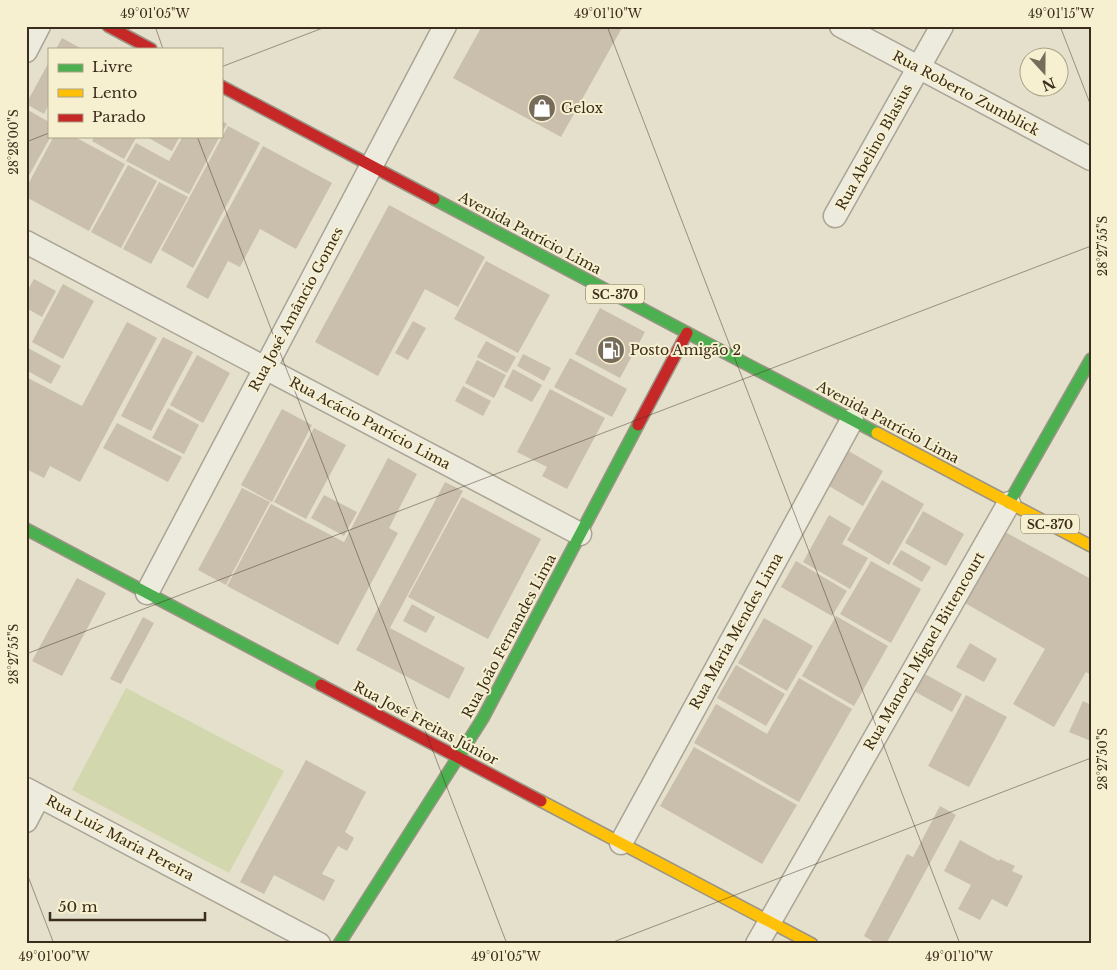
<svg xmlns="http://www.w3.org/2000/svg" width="1117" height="970" viewBox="0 0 1117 970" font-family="'Libre Baskerville',serif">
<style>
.green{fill:#d2d7ad}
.building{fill:#cabeac}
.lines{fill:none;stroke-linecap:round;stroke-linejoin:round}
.street-casing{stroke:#aaa495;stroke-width:25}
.fast-casing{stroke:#9a9485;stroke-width:14}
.slow-casing{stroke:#9a9485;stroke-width:14}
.jam-casing{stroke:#9a9485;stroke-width:14}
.street{stroke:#edeade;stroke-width:22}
.fast{stroke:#4caf50;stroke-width:11}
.slow{stroke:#ffc107;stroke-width:11}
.jam{stroke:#c62828;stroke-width:11}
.ticks{fill:none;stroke:#3a2d1c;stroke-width:1;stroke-opacity:0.45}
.labels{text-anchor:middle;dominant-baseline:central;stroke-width:4;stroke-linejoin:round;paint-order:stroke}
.shield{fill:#f7f0d0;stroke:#736852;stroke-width:1}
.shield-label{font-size:12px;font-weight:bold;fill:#3a2d1c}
.street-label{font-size:14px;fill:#3a2d1c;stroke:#f7f0d0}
.poi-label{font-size:14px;fill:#3a2d1c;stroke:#f7f0d0;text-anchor:start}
.neatline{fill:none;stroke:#3a2d1c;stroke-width:2}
.ticks-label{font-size:12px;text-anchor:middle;fill:#3a2d1c}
</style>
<rect width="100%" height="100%" fill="#e5e0cb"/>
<!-- green -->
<path class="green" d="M126,688L284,771L229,873L72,790Z"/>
<!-- building -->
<path class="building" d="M482,26H623L561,137L453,78Z
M62,38L82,49H56Z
M49,62V104L44,114L26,104Z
M28,110L49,122V136H51L26,181Z
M221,120L227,124L221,134Z
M228,126L260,143L193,268L161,250Z
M54,136H73L125,164L89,231L26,197V188Z
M95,136H137L124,159L92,141Z
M145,136H180L172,151Z
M183,136H220L189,194L126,161L136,143L169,161Z
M263,146L332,183L296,249L260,229L240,267L228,261L208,299L186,287Z
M128,165L157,181L121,248L91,232Z
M159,182L188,197L151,264L123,249Z
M389,205L485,257L458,307L425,289L378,376L315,342Z
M486,261L550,295L518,353L454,319Z
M34,279L56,291L42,317L26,308V293Z
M63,284L94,301L63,359L32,342Z
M600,308L645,332L620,378L575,354Z
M413,321L426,328L408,360L395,353Z
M127,322L157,338L80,482L50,466L44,478L26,469V377L82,406Z
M163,337L193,352L151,431L121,416Z
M486,341L516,357L507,373L477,357Z
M28,348L61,366L51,384L26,370V352Z
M523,354L551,368L544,381L517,366Z
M197,355L230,373L203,423L170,405Z
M570,358L627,389L612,417L554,387Z
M477,360L506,375L494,398L465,383Z
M513,369L542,385L532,402L504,387Z
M463,386L491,401L483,416L455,401Z
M550,389L605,418L567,489L542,476L547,467L517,452Z
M168,408L199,425L184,454L152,438Z
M282,409L312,425L272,502L241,485Z
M117,423L182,457L168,482L103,448Z
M314,428L346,445L306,519L274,502Z
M847,450L883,471L863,506L827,485Z
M388,458L417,474L389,528L398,533L338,645L227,586L271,504L344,542Z
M882,480L924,504L889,565L847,540Z
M445,482L463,491L390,628L465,668L449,699L356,650Z
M242,488L270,502L226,585L198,570Z
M324,495L357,512L344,536L311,518Z
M462,497L541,539L488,639L408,597Z
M923,511L964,534L946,566L905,543Z
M829,515L851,528L842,544L868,558L850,589L803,562Z
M1005,532L1091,579V675L1086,672L1054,727L1013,704L1045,649L965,603Z
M901,550L931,567L922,582L892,564Z
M796,561L847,591L832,616L781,587Z
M871,561L921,589L891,643L840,614Z
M77,578L106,593L62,676L32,661Z
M412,604L435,617L426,633L403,621Z
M836,616L888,646L854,706L802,676Z
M143,617L154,623L121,684L110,679Z
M764,618L813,646L787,691L738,663Z
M970,643L997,659L984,682L956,667Z
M736,665L785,694L766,726L717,698Z
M921,672L962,694L952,712L912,690Z
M799,678L852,709L799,802L694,743L716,704L767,734Z
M966,695L1007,717L969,787L928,766Z
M1083,701L1091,705V741L1069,732Z
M694,747L797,805L762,864L660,806Z
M306,760L366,792L345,832L354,838L347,851L338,846L322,874L335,880L324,901L274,875L264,894L240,882Z
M940,806L956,815L886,944H878L864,936L907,854L913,857Z
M960,840L999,861L1000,859L1015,866L1012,871L1023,876L1007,907L992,899L980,920L958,909L971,885L944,871Z"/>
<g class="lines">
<!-- street casing -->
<g class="street-casing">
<path id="street" d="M841,26L1091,159
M26,51L39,26
M835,216L942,26
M26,242L580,534
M147,593L445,26
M26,789L319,944
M26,821L39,796
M621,843L852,420
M757,944L1009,503"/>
</g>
<!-- fast casing -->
<g class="fast-casing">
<path id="fast" d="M434,199L877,433
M1009,503L1091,359
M26,529L321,685
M339,944L483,718L638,425"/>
</g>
<!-- slow casing -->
<g class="slow-casing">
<path id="slow" d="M877,433L1091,546
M541,801L812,944"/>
</g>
<!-- jam casing -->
<g class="jam-casing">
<path id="jam" d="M108,26L151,49
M221,86L434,199
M638,425L687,333
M321,685L541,801"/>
</g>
<!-- street -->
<use href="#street" class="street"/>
<!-- fast -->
<use href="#fast" class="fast"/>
<!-- slow -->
<use href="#slow" class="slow"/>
<!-- jam -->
<use href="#jam" class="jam"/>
</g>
<!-- ticks -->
<path class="ticks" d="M155,26L163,49M607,26L960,944M1060,26L1091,106M221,67L328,26M197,136L507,944M26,142L49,133M26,654L1091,246M26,871L54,944M608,944L1091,758"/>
<!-- icons -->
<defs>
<g id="shop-disc" transform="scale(1.4375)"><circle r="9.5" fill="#766c59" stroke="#f7f0d0"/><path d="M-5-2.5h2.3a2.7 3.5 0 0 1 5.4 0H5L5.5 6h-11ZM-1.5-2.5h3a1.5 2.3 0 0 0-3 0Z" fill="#fff"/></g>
<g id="fuel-disc" transform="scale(1.4375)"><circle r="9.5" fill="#766c59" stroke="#f7f0d0"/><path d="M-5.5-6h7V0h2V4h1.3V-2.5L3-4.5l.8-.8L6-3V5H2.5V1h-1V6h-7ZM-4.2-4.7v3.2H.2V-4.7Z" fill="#fff"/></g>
</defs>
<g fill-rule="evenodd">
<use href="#shop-disc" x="542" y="108"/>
<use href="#fuel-disc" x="611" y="350"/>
</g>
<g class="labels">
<!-- shield labels -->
<g class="shield">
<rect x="586" y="284.5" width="58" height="19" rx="4"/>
<rect x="1021" y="514.5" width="58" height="19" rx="4"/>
</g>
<g class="shield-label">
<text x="615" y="294">SC-370</text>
<text x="1050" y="524">SC-370</text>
</g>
<!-- street labels -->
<g class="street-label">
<text transform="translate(966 93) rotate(28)">Rua Roberto Zumblick</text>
<text transform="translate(874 147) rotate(-61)">Rua Abelino Blasius</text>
<text transform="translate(530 233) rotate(28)">Avenida Patrício Lima</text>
<text transform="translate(296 309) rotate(-62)">Rua José Amâncio Gomes</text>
<text transform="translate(888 422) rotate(28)">Avenida Patrício Lima</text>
<text transform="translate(370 423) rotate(28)">Rua Acácio Patrício Lima</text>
<text transform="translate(736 631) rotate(-61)">Rua Maria Mendes Lima</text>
<text transform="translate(509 636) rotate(-62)">Rua João Fernandes Lima</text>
<text transform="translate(924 651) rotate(-60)">Rua Manoel Miguel Bittencourt</text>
<text transform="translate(426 723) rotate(28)">Rua José Freitas Júnior</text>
<text transform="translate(120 838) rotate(28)">Rua Luiz Maria Pereira</text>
</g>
<!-- poi labels -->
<g class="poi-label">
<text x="561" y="108">Gelox</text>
<text x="630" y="350">Posto Amigão 2</text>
</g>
</g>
<!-- border -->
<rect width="1117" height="970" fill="none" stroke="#f7f0d0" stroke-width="55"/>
<!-- legend -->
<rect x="48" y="48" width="175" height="90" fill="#f7f0d0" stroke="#aba288"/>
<rect x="58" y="64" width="25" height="8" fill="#4caf50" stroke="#aba288"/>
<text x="92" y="72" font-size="15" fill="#3a2d1c">Livre</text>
<rect x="58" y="89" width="25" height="8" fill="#ffc107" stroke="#aba288"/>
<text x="92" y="98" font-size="15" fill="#3a2d1c">Lento</text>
<rect x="58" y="114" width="25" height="8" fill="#c62828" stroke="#aba288"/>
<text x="92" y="122" font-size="15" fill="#3a2d1c">Parado</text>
<!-- north arrow -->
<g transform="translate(1044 72) rotate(159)"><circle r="24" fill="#f7f0d0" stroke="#aba288"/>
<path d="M0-4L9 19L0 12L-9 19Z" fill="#766c59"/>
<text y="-8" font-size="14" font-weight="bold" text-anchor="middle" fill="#3a2d1c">N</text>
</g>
<!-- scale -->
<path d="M50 912v8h155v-8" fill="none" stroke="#3a2d1c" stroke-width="2.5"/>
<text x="58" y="912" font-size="15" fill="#3a2d1c" stroke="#f7f0d0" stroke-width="4" paint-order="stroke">50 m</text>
<rect x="28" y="28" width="1062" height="914" class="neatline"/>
<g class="ticks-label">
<text x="155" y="18">49°01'05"W</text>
<text x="608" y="18">49°01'10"W</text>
<text x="1061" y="18">49°01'15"W</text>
<text transform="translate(14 142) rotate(-90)" y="4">28°28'00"S</text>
<text transform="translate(1103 246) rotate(-90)" y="4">28°27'55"S</text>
<text transform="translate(14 654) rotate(-90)" y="4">28°27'55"S</text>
<text transform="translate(1103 759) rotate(-90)" y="4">28°27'50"S</text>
<text x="54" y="961">49°01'00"W</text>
<text x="506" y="961">49°01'05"W</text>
<text x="959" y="961">49°01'10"W</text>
</g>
</svg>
